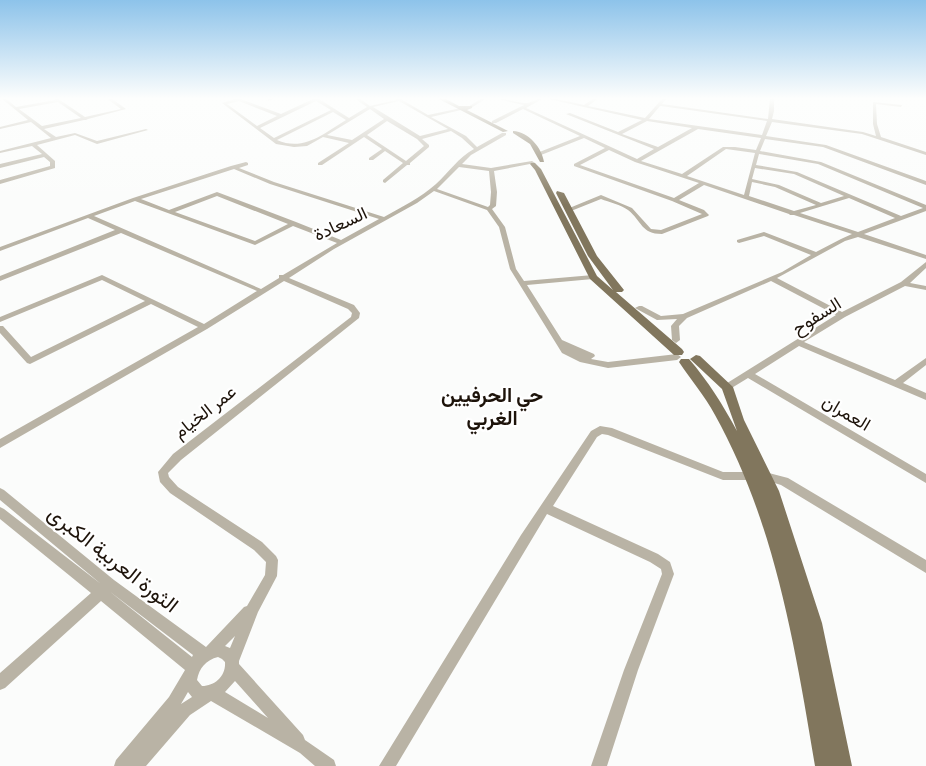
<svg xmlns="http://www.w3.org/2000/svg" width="926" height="766" viewBox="0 0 926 766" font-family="Barlow,Vazirmatn,sans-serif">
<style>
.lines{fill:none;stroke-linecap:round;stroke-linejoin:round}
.minor{fill:#b9b3a5;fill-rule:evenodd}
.major{fill:#81765d;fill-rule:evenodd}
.labels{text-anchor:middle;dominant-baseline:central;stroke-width:4.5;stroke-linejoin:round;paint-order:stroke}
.street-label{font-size:18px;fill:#1d130a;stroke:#fff}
.neighbourhood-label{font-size:20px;font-weight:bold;fill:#1d130a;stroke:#fff}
.near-street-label{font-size:21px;fill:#1d130a;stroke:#fff}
</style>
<rect width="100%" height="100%" fill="#fbfcfb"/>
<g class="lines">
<!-- minor -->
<path class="minor" d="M1,98H5L16,107L55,100V98H57L85,117L121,109L106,98H111L126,109L88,119L86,120H84L44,129L56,137L75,133L97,141L146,129L148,130L97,144L75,135L37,145L55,161V168L0,184V180L50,166V162L44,157L0,168V164L42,154L32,146L0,153V151L51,138L31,122L0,129V127L28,120ZM58,102L81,118L42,126L19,109Z
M238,98H242L241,99L281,114L315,98H320L319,99L349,118L367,107L354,98H359L370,106L396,100L394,98H399L428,115L461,108V110L431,117L466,136L477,147L502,133H506V135L471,155L462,164L491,168L532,161L535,163L494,171L497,192L496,206L492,209L505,227L516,269L524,281L593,275L597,277L593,279L527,285L562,340L594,354L595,356L591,359L608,362L677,354L681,357L677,360L608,368L580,362L562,353L510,269L499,227L487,210L434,191L417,203L334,249L289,278L354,305L360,313L359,318L181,460L168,473L169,477L178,487L262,542L276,556L278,560L277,576L258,612L239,661V664L303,735L305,740L334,760L336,766H315L300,753L211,701L190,715L146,766H114L116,760L169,697L185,670L101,601L5,688L0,690V673L91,593L0,519V507L4,509L101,584L0,500V488L4,490L114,580L206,647L244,607L247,606L265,575L266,562L254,550L170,493L160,482L158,472L173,454L351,317L352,313L348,309L284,281L207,329L0,448V439L198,327L151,304L30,364L27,363L0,333V326H3L31,357L145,301L102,280L0,322V317L102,275L204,324L257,291L121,233L0,281V276L115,230L88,218L0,251V247L133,198L231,166L246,162L248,163V165L239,168L274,182L384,217C402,207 420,198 436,184C449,172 458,158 474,149L462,138L451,131L422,139L429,145V147L410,163V165H407L385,183L383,182V180L403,163L385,151L373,160H369V158L382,149L364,137L322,165H318V163L349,143L323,137L307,146L294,147L276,144L222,103ZM239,101L277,116L257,126L227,104ZM316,101L331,110L274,138L260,128ZM399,101L448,129L420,136L373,107ZM370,109L384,119L352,140L327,135ZM333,112L346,120C324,133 304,152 277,140ZM387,121L417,139L424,146L406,161L367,135ZM459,167L489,171L491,192L490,205L488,207L437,189ZM234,169L270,184L379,219L341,240L296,222L217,192L169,210L141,199ZM217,196L288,224L255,241L175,212ZM135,201L255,245L293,226L337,243L283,275H279V278L261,289L94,216ZM109,591L193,655L192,657ZM235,636L230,648L225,646ZM218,657L222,659L225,662C226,676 215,686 202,686L197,680C199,668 206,660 218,657ZM235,681L268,718L225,692ZM188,692L192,697L181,704Z
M270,98H276L268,101V99Z
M482,98H487L471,108L468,107Z
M493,98C504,98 514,102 524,103C531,104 536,98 544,98L526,108L637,159L654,149L566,114L570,113L618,132L642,120L544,98H552L584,105L594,98H599L588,106L645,118L663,98H667L662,104L768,119L770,98H774V111L772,119L863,132L876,136L873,124V102L902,105L901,107L876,104L877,124L881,137L926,152V155L862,134L772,122L766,136L826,145L926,181V185L823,147L765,139L760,151L821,162L926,205V211L864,234L926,255V259L858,237L845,241L777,278L842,312L901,282L926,262V268L910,283L926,286V290L905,286L845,317L804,342L895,380L926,358V365L903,383L926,393V400L799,346L755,374L926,474V483L748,378L730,389L727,390L722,387L724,385L836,315L771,281L687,318L679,326L680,340L676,343L672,340L671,326L677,319L657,320L635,308L639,306H642L661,316L683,314L782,272L811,255L764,236L739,243L737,242V240L764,232L816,252L841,239L852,234L794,215H790L789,214L704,185L679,200L704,210L709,215L708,216L662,234C641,234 642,221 628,210C621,205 609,202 601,199L571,211H567V209L601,195L632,208L651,229L661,230L702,214L672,201L574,166V164L605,148L584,138L541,155H537V153L580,136L523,109L496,123H492V121L524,105ZM660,106H661L767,121L762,135L649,119ZM647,121L692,128L658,147L622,134ZM698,129L761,138L756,150L735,147H723L682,174L641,161ZM726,149L755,153L744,195L687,176ZM609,150L635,162L699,183L674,198L580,165ZM759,154L818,164L923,208L901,216L797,172L756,165ZM755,168L794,174L844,196L821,203L779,185L752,179ZM752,182L775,187L816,205L794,211L749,196ZM849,198L895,218L858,232L800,213Z
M600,426L612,428L723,472H765L788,478L926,560V573L781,485L765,480H723L608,435L602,434L597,437L553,506L658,554L670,562L674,574L638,670L607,766H591L624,670L662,574L661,569L650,562L547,514L396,766H379L521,535L591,431Z"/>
<!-- major -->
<path class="major" d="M437,98H444L459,106H472V108L467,110L508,131L503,132Z
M513,131C529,132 542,148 544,162H540L530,144L513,133Z
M531,163H535L541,169L597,276L613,290L588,256L556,193L557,191L564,193L597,256L624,290L622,292H616L682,349L684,352L682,355H674L590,279L535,170L530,164Z
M696,355L700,356L733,387L744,420L779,491L822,623L852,766H815C795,646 775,523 715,415C705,396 691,380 679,362L681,359H689C708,381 723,405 737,431L722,389L690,359Z"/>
</g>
<!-- sky -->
<linearGradient id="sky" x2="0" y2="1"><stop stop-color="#8dc3ea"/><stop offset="0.48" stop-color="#fdfefd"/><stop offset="1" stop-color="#fdfefd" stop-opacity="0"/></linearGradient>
<rect width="926" height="205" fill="url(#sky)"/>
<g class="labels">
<!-- street labels -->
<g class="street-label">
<text transform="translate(340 223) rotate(-25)">السعادة</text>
<text transform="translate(816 315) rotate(-32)">السفوح</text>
<text transform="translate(204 411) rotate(-38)">عمر الخيام</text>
<text transform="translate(847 412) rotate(31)">العمران</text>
</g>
<!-- neighbourhood labels -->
<g class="neighbourhood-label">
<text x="492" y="394">حي الحرفيين<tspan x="492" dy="23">الغربي</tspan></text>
</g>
<!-- near-street labels -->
<g class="near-street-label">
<text transform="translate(114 558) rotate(38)">الثورة العربية الكبرى</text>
</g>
</g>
</svg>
